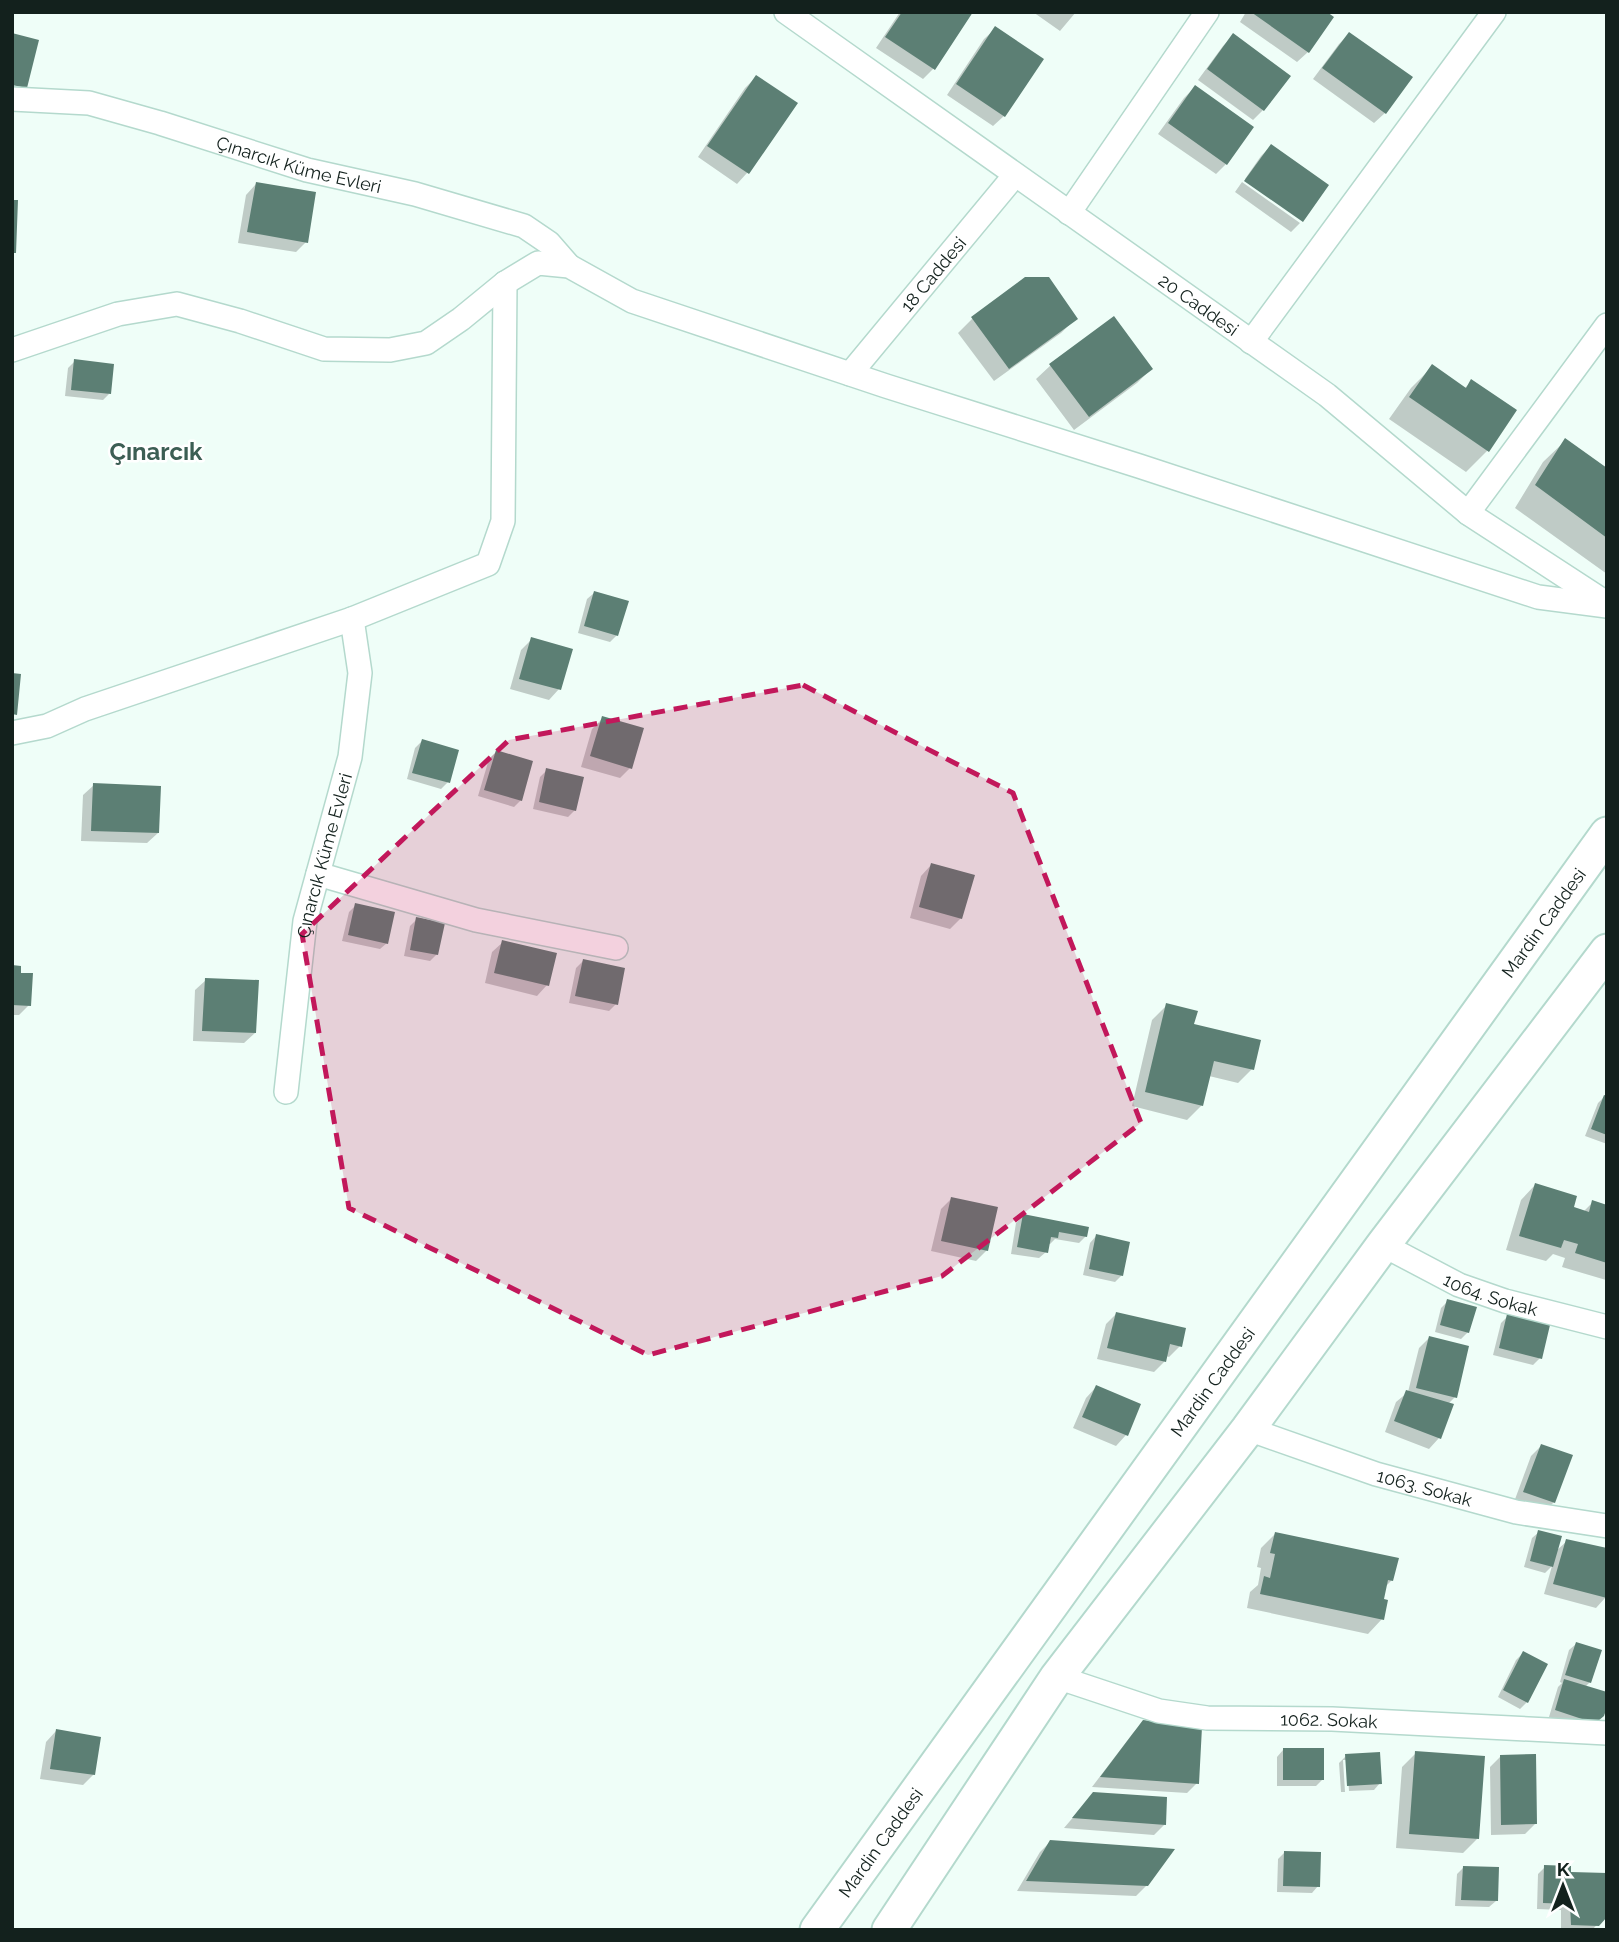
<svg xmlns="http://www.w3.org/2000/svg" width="1619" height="1942" viewBox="0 0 1619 1942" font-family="Raleway,sans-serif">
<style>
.shadow{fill:#0003}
.building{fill:#5c7f74}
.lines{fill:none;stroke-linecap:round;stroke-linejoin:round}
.minor-casing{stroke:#b4d9cd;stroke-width:26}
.highway-casing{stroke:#b4d9cd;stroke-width:37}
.minor{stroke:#fff;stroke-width:23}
.highway{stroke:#fff;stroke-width:33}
.marked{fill:#c2185b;fill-opacity:0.2;stroke:#c2185b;stroke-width:5;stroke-dasharray:14 9;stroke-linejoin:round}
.labels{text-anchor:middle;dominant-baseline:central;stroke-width:5;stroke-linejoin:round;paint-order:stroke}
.street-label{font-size:18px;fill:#13211d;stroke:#fff}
.district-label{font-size:24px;font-weight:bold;fill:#3c5e54;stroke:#fff}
</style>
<rect width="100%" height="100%" fill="#effef8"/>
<!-- shadow -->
<path class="shadow" d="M900,12H970L933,69L923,79L876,48Z
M1033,12H1076L1060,31Z
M1246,12H1324L1332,18L1308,52L1297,62L1240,22Z
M995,29L1004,116L993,126L947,95L984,39Z
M1349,34L1385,113L1374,123L1313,79L1339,44Z
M1233,36L1263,110L1253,120L1198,80L1223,46Z
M756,77L795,104L747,173L737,184L698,157L745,88Z
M1195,87L1226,164L1216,174L1158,134L1184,98Z
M1271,146L1302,220L1245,179L1261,156Z
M1242,182L1300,223L1291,232L1235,192Z
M256,184L306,242L296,252L238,243L246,195Z
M972,319H1075L1061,333L994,381L958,333Z
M75,361L109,394L103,400L65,396L68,368Z
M1051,365L1151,369L1137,383L1074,430L1036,379Z
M1432,367L1464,389L1472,381L1488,450L1466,472L1389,419L1411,388Z
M1565,441L1607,470V574L1515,508L1543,462Z
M594,593L617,635L610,642L578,633L587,599Z
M532,639L559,689L549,700L510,689L521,650Z
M603,718L630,768L620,778L581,767L592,729Z
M422,741L448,782L441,789L407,779L415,748Z
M496,752L521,800L514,807L478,796L489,759Z
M547,770L575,810L568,817L533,809L540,777Z
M94,785L158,833L147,843L81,841L83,795Z
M931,865L961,918L950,929L910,918L921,876Z
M356,905L387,943L380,949L342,941L349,912Z
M417,919L437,954L430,961L404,956L410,926Z
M503,942L547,985L537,996L485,983L492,952Z
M583,961L616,1004L609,1011L569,1003L576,968Z
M12,967L19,974L29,1005L19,1015H12Z
M206,980L255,1033L244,1043L193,1041L195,990Z
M1167,1005L1252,1069L1238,1083L1209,1076L1202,1105L1187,1120L1132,1106L1152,1020Z
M1604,1097H1607V1144L1585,1136L1598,1103Z
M1535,1185L1572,1208L1583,1212L1593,1202L1607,1206L1606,1280L1562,1267L1565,1258L1553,1254L1546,1261L1506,1250L1521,1200Z
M951,1199L987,1250L976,1261L931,1251L941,1209Z
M1023,1216L1086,1236L1079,1243L1055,1239L1050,1244H1047L1046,1252L1039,1258L1011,1254L1016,1223Z
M1096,1236L1122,1275L1115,1282L1083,1275L1090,1243Z
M1448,1301L1468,1332L1461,1339L1435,1332L1441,1308Z
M1116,1314L1180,1346L1169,1357L1166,1356L1164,1362L1154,1372L1097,1359L1106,1324Z
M1508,1316L1540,1358L1533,1365L1493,1355L1501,1323Z
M1429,1338L1455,1397L1448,1404L1439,1438L1429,1449L1385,1432L1396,1402L1408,1392L1419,1348Z
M1096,1387L1126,1435L1116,1446L1073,1428L1086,1398Z
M1541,1446L1554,1502L1543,1513L1514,1502L1531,1456Z
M1539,1532L1556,1551L1567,1541L1606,1597L1596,1608L1544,1594L1552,1566L1545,1573L1524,1567L1532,1538Z
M1275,1534L1392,1580L1384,1588L1382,1619L1368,1634L1247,1608L1250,1592L1258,1585L1261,1568L1257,1567L1261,1548Z
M1576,1644L1590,1682L1585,1687L1606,1693L1583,1728L1549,1717L1558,1687L1562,1683L1560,1682L1569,1650Z
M1523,1653L1527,1702L1520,1709L1498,1697L1516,1660Z
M1144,1722L1197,1783L1187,1793L1092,1787L1133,1733Z
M56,1731L94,1774L83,1785L40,1779L46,1742Z
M1283,1750L1323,1779L1316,1786H1277V1757Z
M1416,1753L1477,1839L1463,1853L1396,1848L1402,1767Z
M1346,1756L1380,1783L1374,1790L1349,1791L1347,1760H1343L1345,1792H1341L1339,1763Z
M1500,1757L1535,1824L1525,1834L1491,1835L1490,1767Z
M1093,1794L1165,1824L1154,1835L1064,1828Z
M1051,1841L1147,1885L1136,1896L1017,1891L1040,1852Z
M1285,1852L1318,1886L1312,1893L1277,1892L1278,1859Z
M1545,1867L1569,1876L1607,1914L1592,1930H1561V1910L1537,1909L1538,1874Z
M1463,1868L1496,1901L1489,1907L1455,1906L1457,1874Z"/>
<!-- building -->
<path class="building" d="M902,12H973L935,70L885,37Z
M1251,12H1327L1334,17L1309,53Z
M995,26L1044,59L1005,117L956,84Z
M1349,32L1413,77L1386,114L1322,68Z
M12,33L39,40L27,88L12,85Z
M1233,33L1291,76L1264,111L1207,69Z
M756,75L798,103L749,174L707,146Z
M1195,85L1254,127L1227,165L1168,123Z
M1271,144L1329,185L1303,222L1244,181Z
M256,182L316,192L308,243L247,232Z
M12,200H18L16,253H12Z
M1025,277H1049L1078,319L1009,369L971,317Z
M1114,316L1153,369L1089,417L1049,364Z
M74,359L114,364L111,394L71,390Z
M1432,364L1466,388L1471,379L1517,410L1489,452L1409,397Z
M1565,438L1607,468V538L1535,485Z
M594,591L629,601L618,636L584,626Z
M531,637L573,649L561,690L519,679Z
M12,673L21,674L17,715L12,714Z
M602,716L644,728L632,769L590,756Z
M422,739L459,750L450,783L412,773Z
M496,750L533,761L522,801L484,790Z
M546,768L584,777L576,811L539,802Z
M93,783L161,786L159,833L91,831Z
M931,863L975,875L962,919L919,907Z
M355,903L395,912L388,944L348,935Z
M416,917L445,923L438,955L410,950Z
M502,940L557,953L549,986L494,973Z
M583,959L625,968L618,1005L575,996Z
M12,965L21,966V973H33L31,1006L12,1005Z
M205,978L259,980L256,1033L202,1031Z
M1166,1003L1198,1011L1194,1024L1261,1040L1254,1070L1214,1061L1203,1106L1145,1092Z
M1604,1095L1607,1096V1135L1591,1129Z
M1535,1183L1577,1196L1574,1207L1589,1212L1592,1200L1607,1205V1263L1575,1253L1578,1244L1564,1240L1561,1248L1519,1236Z
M951,1197L998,1207L988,1251L941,1241Z
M1023,1214L1089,1227L1087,1237L1059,1232L1058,1238L1051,1237L1048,1253L1017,1247Z
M1096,1234L1130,1242L1123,1276L1089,1269Z
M1447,1299L1477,1307L1469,1333L1440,1325Z
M1116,1312L1186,1328L1182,1347L1170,1344L1166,1362L1107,1348Z
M1507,1314L1550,1325L1542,1359L1499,1348Z
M1429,1336L1469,1346L1457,1398L1416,1388Z
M1096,1385L1141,1404L1128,1436L1082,1417Z
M1406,1390L1454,1404L1441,1439L1394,1421Z
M1541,1444L1573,1455L1555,1503L1523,1492Z
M1538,1530L1562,1536L1553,1567L1530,1561Z
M1275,1532L1399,1558L1393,1581L1388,1580L1384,1599L1388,1600L1384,1620L1260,1594L1264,1576L1270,1578L1275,1554L1270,1553Z
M1566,1539L1607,1548V1598L1553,1584Z
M1576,1642L1602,1650L1591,1683L1565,1675Z
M1523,1651L1548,1664L1528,1703L1503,1690Z
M1564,1679L1607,1692L1606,1710L1604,1716L1598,1721L1591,1722L1555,1710Z
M1143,1720L1202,1727L1199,1784L1100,1777Z
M56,1729L101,1737L95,1775L50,1769Z
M1283,1748H1324V1780H1283Z
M1415,1751L1485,1756L1479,1839L1409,1834Z
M1380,1752L1382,1784L1347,1786L1345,1754Z
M1536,1754L1537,1824L1501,1825L1500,1755Z
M1093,1792L1167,1797L1166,1825L1072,1818Z
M1050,1840L1175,1849L1148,1886L1026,1881Z
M1284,1851L1321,1852L1320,1887L1283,1886Z
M1544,1865L1571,1866V1872L1607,1873V1917L1599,1926L1571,1925L1570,1904L1543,1903Z
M1463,1866L1499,1867L1498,1901L1461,1900Z"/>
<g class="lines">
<!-- minor casing -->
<g class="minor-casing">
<g id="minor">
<path id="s1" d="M786,12L1327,395L1468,513L1606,603"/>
<path id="s2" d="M12,99L89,103L160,123L307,170L415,194L524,226L549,243L569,266"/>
<path d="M1069,213L1207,12"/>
<path d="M1251,342L1494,12"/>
<path d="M12,350L118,314L177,304L240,321L324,349L390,350L426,343L461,319L505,283L538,263L569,266L632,301L886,386L1139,466L1538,597L1607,606"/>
<path id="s3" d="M850,374L1015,175"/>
<path d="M1468,513L1607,325"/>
<path d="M12,733L47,726L85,709L352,619L488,564L503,521L505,283"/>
<path d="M318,874L476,920L616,948"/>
<path id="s4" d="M286,1092L305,921L350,757L360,673L352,619"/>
<path id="s5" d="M1383,1245L1459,1285L1505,1301L1607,1327"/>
<path id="s6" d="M1248,1429L1376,1474L1516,1512L1607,1526"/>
<path id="s7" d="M1057,1677L1159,1711L1207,1718L1332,1719L1607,1733"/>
</g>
</g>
<!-- highway casing -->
<g class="highway-casing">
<g id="highway">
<path id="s8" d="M817,1930L1607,834"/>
<path d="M889,1930L1057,1677L1248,1429L1383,1245L1607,951"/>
</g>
</g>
<!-- minor -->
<use href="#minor" class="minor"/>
<!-- highway -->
<use href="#highway" class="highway"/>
</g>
<!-- marked area -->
<path class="marked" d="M803,685L1013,793L1141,1123L942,1276L648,1355L349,1208L302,934L509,740Z"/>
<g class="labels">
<!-- street labels -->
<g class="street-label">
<text stroke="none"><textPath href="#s2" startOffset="296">Çınarcık Küme Evleri</textPath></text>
<text stroke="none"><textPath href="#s3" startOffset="130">18 Caddesi</textPath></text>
<text stroke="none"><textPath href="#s1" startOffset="506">20 Caddesi</textPath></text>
<text stroke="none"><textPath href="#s4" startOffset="240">Çınarcık Küme Evleri</textPath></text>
<text stroke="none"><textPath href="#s8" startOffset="1242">Mardin Caddesi</textPath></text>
<text stroke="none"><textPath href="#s5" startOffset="119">1064. Sokak</textPath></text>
<text stroke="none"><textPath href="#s8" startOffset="676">Mardin Caddesi</textPath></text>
<text stroke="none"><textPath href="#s6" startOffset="186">1063. Sokak</textPath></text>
<text stroke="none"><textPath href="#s7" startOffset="278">1062. Sokak</textPath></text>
<text stroke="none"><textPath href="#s8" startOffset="108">Mardin Caddesi</textPath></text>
</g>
<!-- district labels -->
<g class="district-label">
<text x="156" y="451">Çınarcık</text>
</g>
</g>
<!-- border -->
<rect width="1619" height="1942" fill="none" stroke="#13211d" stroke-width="28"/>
<!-- north arrow -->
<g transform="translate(1563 1886)" stroke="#ffffff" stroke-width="5" paint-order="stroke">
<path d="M0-5L12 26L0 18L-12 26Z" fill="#13211d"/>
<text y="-10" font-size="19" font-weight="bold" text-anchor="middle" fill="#13211d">K</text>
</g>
</svg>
